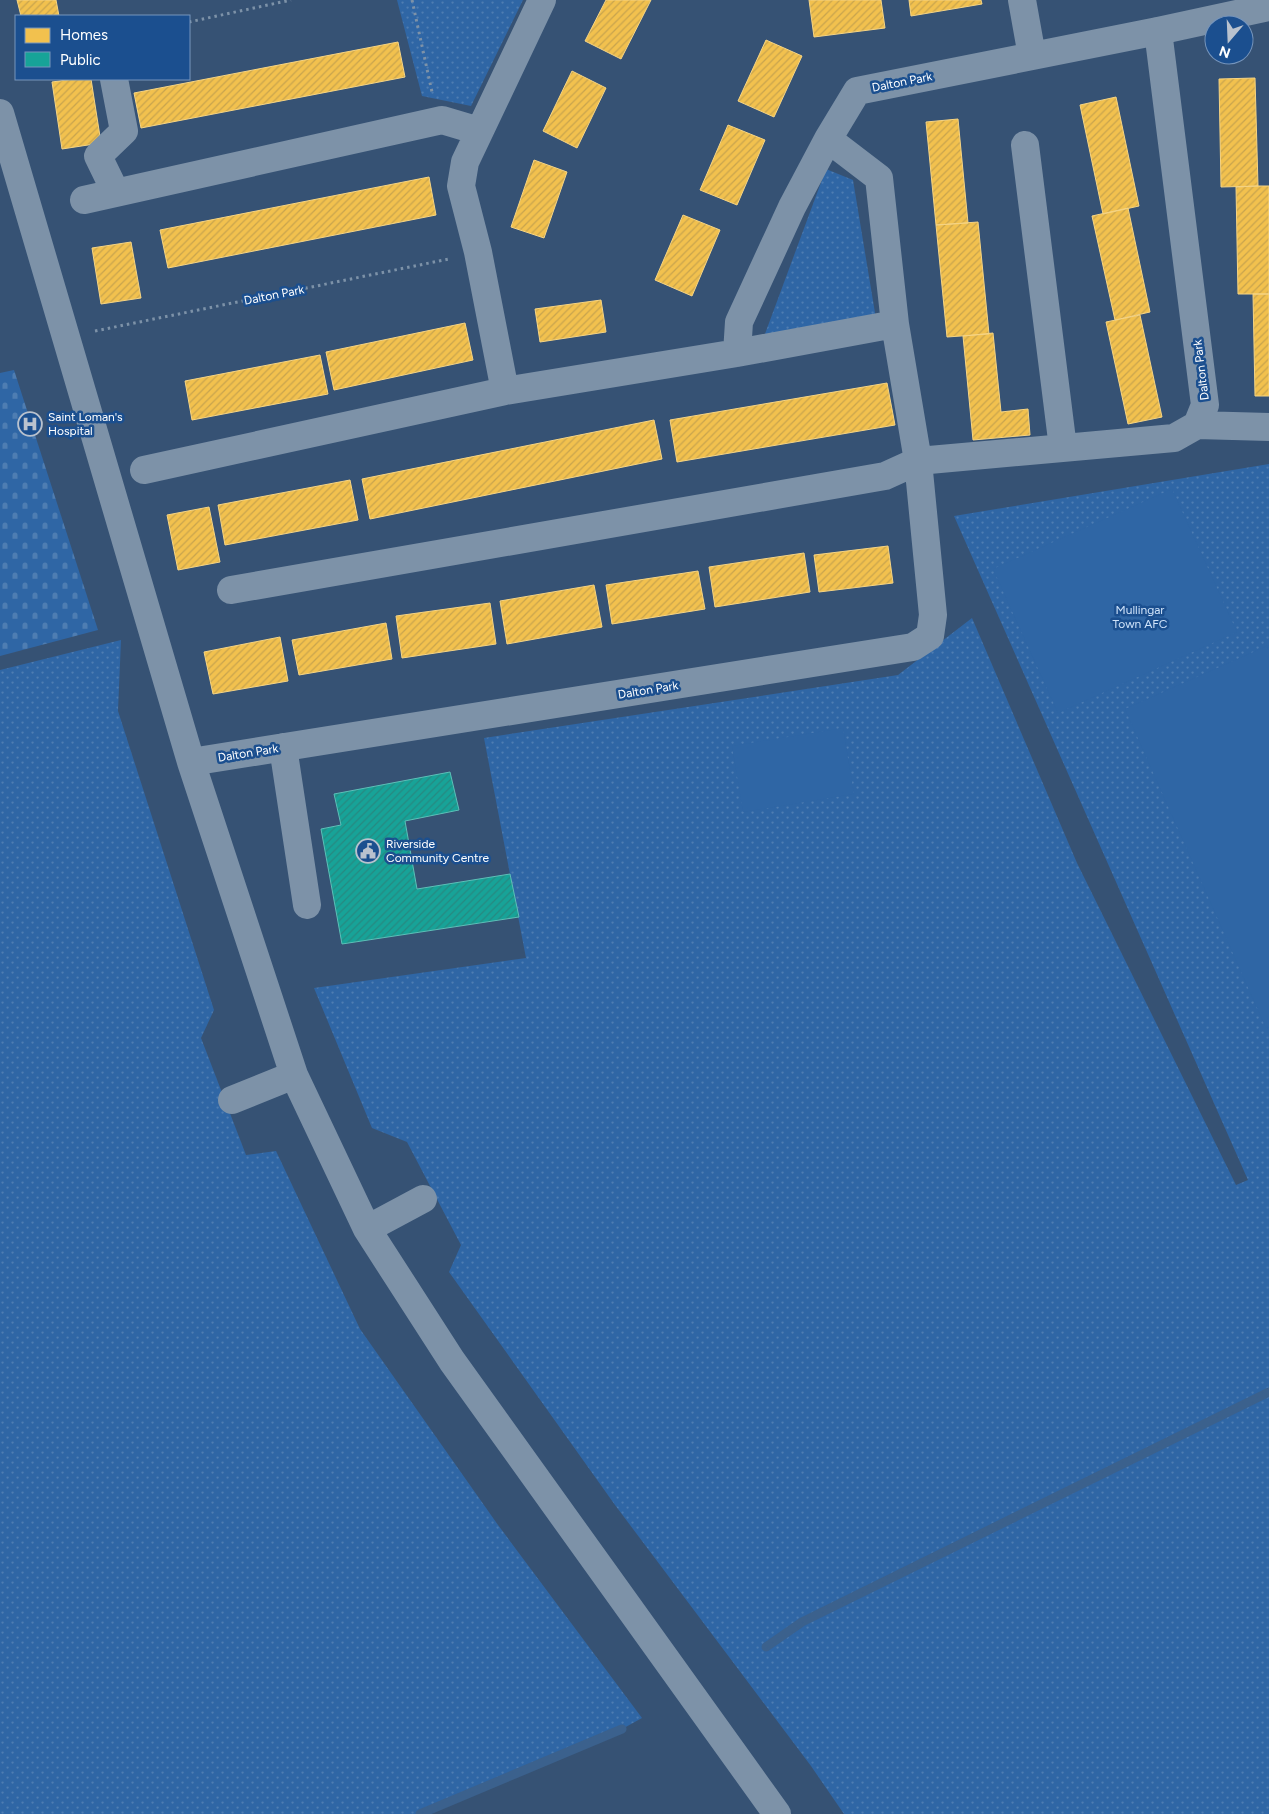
<svg xmlns="http://www.w3.org/2000/svg" width="1269" height="1814" viewBox="0 0 1269 1814" font-family="Figtree,sans-serif">
<style>
.grass{fill:url(#grass-dots)}
.cemetery{fill:url(#cemetery-stones)}
.pitch{fill:#2f66a5}
.homes{fill:url(#homes-hatch);stroke:#f6d483}
.public{fill:url(#public-hatch);stroke:#5dbfb7}
.lines{fill:none;stroke-linecap:round;stroke-linejoin:round}
.stream{stroke:#3b618d;stroke-width:9}
.path{stroke:#7d92a8;stroke-width:3;stroke-dasharray:2.5 4;stroke-linecap:butt}
.minor{stroke:#7d92a8;stroke-width:28}
.labels{text-anchor:middle;dominant-baseline:central;stroke-width:5;stroke-linejoin:round;paint-order:stroke}
.street-label{font-size:12px;fill:#fff;stroke:#1b4f8f}
.poi-label{font-size:12px;fill:#fff;stroke:#1b4f8f;text-anchor:start}
.park-label{font-size:12px;fill:#cfe3fa;stroke:#1b4f8f}
</style>
<defs>
<pattern id="grass-dots" width="8" height="8" patternUnits="userSpaceOnUse" patternTransform="scale(1.25)"><rect width="8" height="8" fill="#2f66a5"/><path d="M2 2h.1M6 6h.1" fill="none" stroke="#4e7db2" stroke-width="1.8" stroke-linecap="round"/></pattern>
<pattern id="cemetery-stones" width="16" height="16" patternUnits="userSpaceOnUse" patternTransform="scale(1.25)"><rect width="16" height="16" fill="#2f66a5"/><path d="M2 7V4a2 2 0 0 1 4 0v3zM10 15v-3a2 2 0 0 1 4 0v3z" fill="#4e7db2"/></pattern>
<pattern id="homes-hatch" width="6" height="6" patternUnits="userSpaceOnUse" patternTransform="scale(1.25)"><rect width="6" height="6" fill="#f2c14e"/><path d="M-1 1l2-2M0 6l6-6M5 7l2-2" fill="none" stroke="#c8a44e"/></pattern>
<pattern id="public-hatch" width="6" height="6" patternUnits="userSpaceOnUse" patternTransform="scale(1.25)"><rect width="6" height="6" fill="#17a398"/><path d="M-1 1l2-2M0 6l6-6M5 7l2-2" fill="none" stroke="#278981"/></pattern>
</defs>
<rect width="100%" height="100%" fill="#365274"/>
<!-- grass -->
<path class="grass" d="M397,0H523L471,106L422,96Z
M826,169L853,180L878,331L759,350Z
M1269,464V1814H844L811,1766L615,1505L449,1272L461,1245L407,1142L372,1128L314,988L526,958L484,738L898,675L972,618L1077,863L1236,1185L1248,1180L954,516Z
M121,640L118,711L214,1010L201,1038L246,1155L276,1151L360,1329L498,1525L642,1718L622,1729L420,1814H0V670Z"/>
<!-- cemetery -->
<path class="cemetery" d="M14,370L98,630L0,656V373Z"/>
<!-- pitch -->
<path class="pitch" d="M1172,489L1237,632L1058,713L993,569Z
M1269,645V1035L1125,709Z
M843,728L854,794L743,812L732,746Z"/>
<!-- homes -->
<path class="homes" d="M17,0H56L59,16H21Z
M606,0H651L621,59L585,41Z
M809,0H881L885,28L814,37Z
M909,0H981L982,4L911,16Z
M766,40L802,56L774,117L738,101Z
M398,42L405,77L141,128L134,93Z
M572,71L606,88L577,148L543,131Z
M1255,78L1258,186L1221,187L1219,79Z
M74,79H91L101,143L62,149L52,82Z
M1116,97L1139,206L1103,214L1080,105Z
M958,119L968,223L936,225L926,122Z
M728,125L765,140L737,205L700,190Z
M534,160L567,172L544,238L511,227Z
M429,177L436,215L168,268L160,230Z
M1258,186H1269V294H1238L1236,187Z
M1128,208L1150,312L1115,320L1092,216Z
M683,215L720,230L692,296L655,280Z
M978,222L989,334L947,337L936,225Z
M131,242L141,298L101,304L92,248Z
M1253,294H1269V396H1255Z
M601,300L606,332L540,342L535,309Z
M1140,315L1162,417L1128,424L1106,322Z
M465,323L473,360L334,390L326,352Z
M993,333L1001,412L1028,409L1030,435L973,440L963,336Z
M320,355L328,394L192,420L185,381Z
M887,383L895,425L677,462L670,420Z
M654,420L662,459L370,519L362,479Z
M350,480L358,520L225,545L218,505Z
M209,507L220,562L178,570L167,515Z
M888,546L893,583L819,592L814,555Z
M804,553L810,592L715,607L709,567Z
M698,571L705,609L612,624L606,585Z
M594,585L602,627L507,644L500,601Z
M490,603L496,644L402,658L396,616Z
M386,623L392,659L299,675L292,640Z
M280,637L288,681L213,694L204,652Z"/>
<!-- public -->
<path class="public" d="M450,772L459,810L405,821L417,889L510,874L519,917L342,944L321,829L341,825L334,794Z"/>
<g class="lines">
<!-- stream -->
<path class="stream" d="M766,1647L802,1622L1269,1392
M420,1814L622,1729"/>
<!-- path -->
<path class="path" d="M412,0L432,92
M189,22L291,0
M95,331L449,259"/>
<!-- minor -->
<path class="minor" d="M1022,0L1032,56
M114,79L124,131L98,156L116,193
M0,113L191,762L294,1075L367,1229L452,1361L777,1814
M1025,145L1063,448
M84,200L442,120L479,131
M737,353L739,322L792,207L828,139
M505,391L478,252L461,186L465,162L542,0
M1197,425L1269,427
M144,470L505,391L737,353L895,324
M231,590L885,476L918,461L1174,438L1197,425L1205,405L1158,31
M283,747L307,905
M191,762L913,647L930,636L933,615L918,461L895,324L879,178L828,139L857,91L1158,31L1269,7
M232,1100L294,1075
M367,1229L423,1199"/>
</g>
<!-- icons -->
<defs>
<g id="hospital-ring" transform="scale(1.25)"><circle r="9.5" fill="#1b4f8f" stroke="#b9c2ce" stroke-width="1.5"/><path d="M-5-5h3v3.5h4V-5h3V5h-3V1.5h-4V5h-3Z" fill="#b9c2ce"/></g>
<g id="civic-ring" transform="scale(1.25)"><circle r="9.5" fill="#1b4f8f" stroke="#b9c2ce" stroke-width="1.5"/><path d="M-.6-6.5H3V-4.5H.6V-3L4-1V1h2V6H-6V1h2V-1L-.6-3ZM-1.2 2.5V6h2.4V2.5Z" fill="#b9c2ce"/></g>
</defs>
<g fill-rule="evenodd">
<use href="#hospital-ring" x="30" y="424"/>
<use href="#civic-ring" x="368" y="851"/>
</g>
<g class="labels">
<!-- street labels -->
<g class="street-label">
<text transform="translate(902 82) rotate(-11)">Dalton Park</text>
<text transform="translate(274 295) rotate(-11)">Dalton Park</text>
<text transform="translate(1201 370) rotate(-97)">Dalton Park</text>
<text transform="translate(648 690) rotate(-9)">Dalton Park</text>
<text transform="translate(248 753) rotate(-9)">Dalton Park</text>
</g>
<!-- poi labels -->
<g class="poi-label">
<text x="48" y="417">Saint Loman's<tspan x="48" dy="14">Hospital</tspan></text>
<text x="386" y="844">Riverside<tspan x="386" dy="14">Community Centre</tspan></text>
</g>
<!-- park labels -->
<g class="park-label">
<text x="1140" y="610">Mullingar<tspan x="1140" dy="14">Town AFC</tspan></text>
</g>
</g>
<!-- legend -->
<rect x="15" y="15" width="175" height="65" fill="#1b4f8f" stroke="#7695bc"/>
<rect x="25" y="28" width="25" height="15" fill="#f2c14e" stroke="#7695bc"/>
<text x="60" y="40" font-size="15" fill="#ffffff">Homes</text>
<rect x="25" y="52" width="25" height="15" fill="#17a398" stroke="#7695bc"/>
<text x="60" y="65" font-size="15" fill="#ffffff">Public</text>
<!-- north arrow -->
<g transform="translate(1229 40) rotate(199)"><circle r="24" fill="#1b4f8f" stroke="#7695bc"/>
<path d="M0-4L9 19L0 12L-9 19Z" fill="#b9c2ce"/>
<text y="-8" font-size="14" font-weight="bold" text-anchor="middle" fill="#ffffff">N</text>
</g>
</svg>
